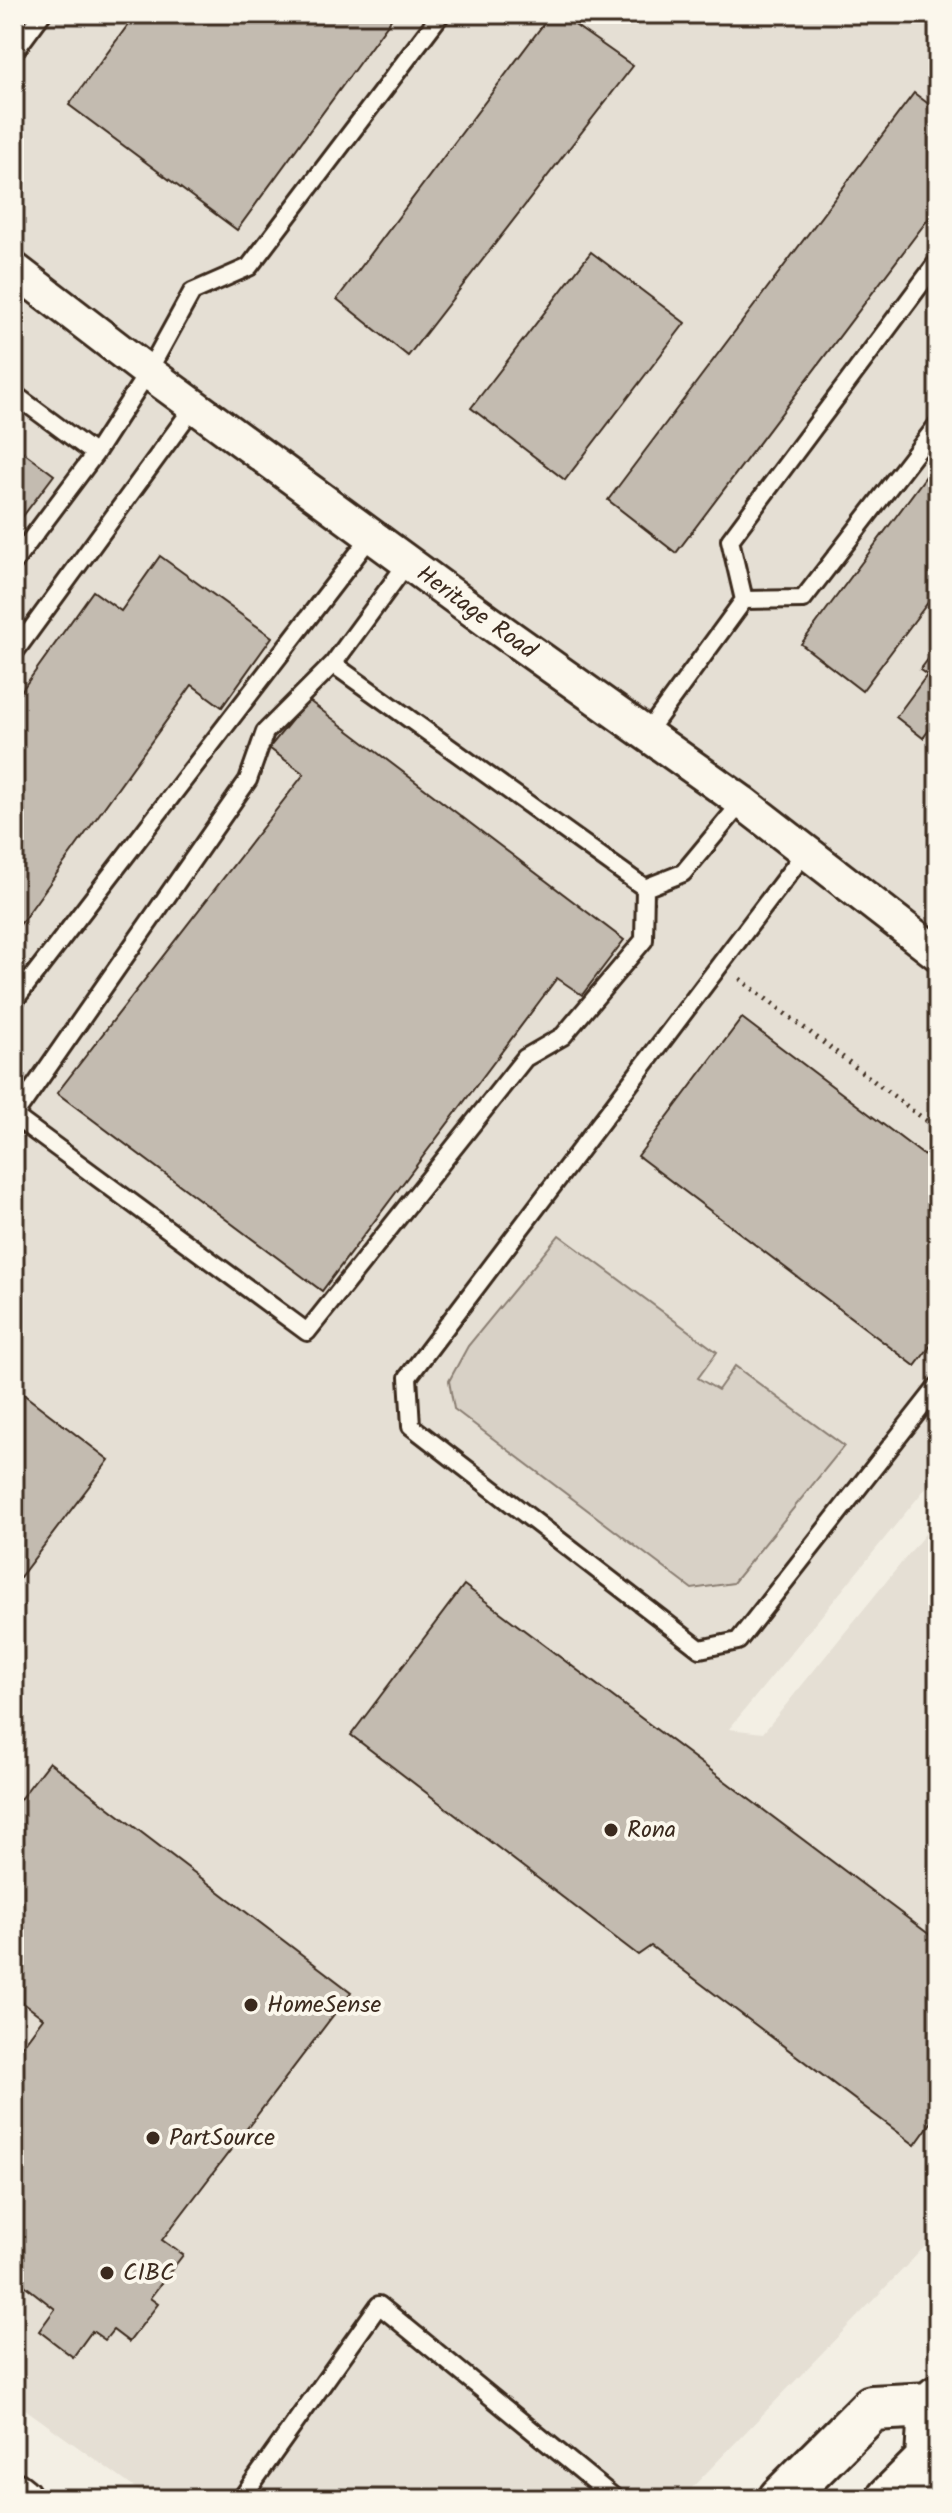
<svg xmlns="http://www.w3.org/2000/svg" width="952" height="2513" viewBox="0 0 952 2513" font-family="Kalam,sans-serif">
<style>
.built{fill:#e5dfd4}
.green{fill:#d8d1c6;stroke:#8a7e72;stroke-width:2}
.building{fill:#c3bbb0;stroke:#3b2a1e;stroke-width:2}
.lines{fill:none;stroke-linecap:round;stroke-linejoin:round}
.lane-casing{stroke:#3b2a1e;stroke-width:22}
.street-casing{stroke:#3b2a1e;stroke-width:38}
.secondary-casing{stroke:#3b2a1e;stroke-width:50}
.path{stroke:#3b2a1e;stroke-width:5;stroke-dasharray:2 6;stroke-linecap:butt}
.lane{stroke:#fbf7ec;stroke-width:16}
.street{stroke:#fbf7ec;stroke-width:32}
.secondary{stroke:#fbf7ec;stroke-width:44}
.poi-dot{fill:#3b2a1e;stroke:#fbf7ec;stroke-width:3}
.labels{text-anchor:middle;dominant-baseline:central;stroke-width:8;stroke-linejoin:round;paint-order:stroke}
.street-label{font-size:24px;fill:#3b2a1e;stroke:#fbf7ec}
.poi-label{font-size:24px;fill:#3b2a1e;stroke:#fbf7ec;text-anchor:start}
</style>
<rect width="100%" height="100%" fill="#f3efe4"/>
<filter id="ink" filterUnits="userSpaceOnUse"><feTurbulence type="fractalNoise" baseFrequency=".0125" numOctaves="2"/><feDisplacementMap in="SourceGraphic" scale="16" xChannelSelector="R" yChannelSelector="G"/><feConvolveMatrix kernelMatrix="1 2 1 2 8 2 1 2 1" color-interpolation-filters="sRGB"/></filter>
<g filter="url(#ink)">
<!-- built -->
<path class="built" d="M14,14H938V1473L729,1729L763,1733L938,1518V2233L681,2499H150L14,2401Z"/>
<!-- green -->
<path class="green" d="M559,1235L717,1352L698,1378L718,1390L735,1366L844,1446L733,1583L692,1589L454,1409L449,1381L468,1346Z"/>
<!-- building -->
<path class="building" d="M136,14H395L237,230L69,105Z
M551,14H559L633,66L408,356L337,299Z
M914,93L938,111V206L676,553L608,500Z
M591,252L685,323L565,480L471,408Z
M14,445L54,475L14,528Z
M938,460V589L862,691L801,644Z
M160,556L272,637L222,707L192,685L14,933V701L93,591L121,611Z
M938,646V718L923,738L896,717L927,675L920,670Z
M308,700L624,940L582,995L557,978L322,1291L57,1093L304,774L269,748Z
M742,1018L938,1166V1336L915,1366L638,1156Z
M14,1387L109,1460L14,1585Z
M464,1585L938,1941V2113L915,2145L651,1946L638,1955L351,1735Z
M49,1762L351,1992L162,2240L183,2255L150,2298L158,2304L129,2342L113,2330L105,2340L92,2331L73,2357L39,2331L55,2309L14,2277V2057L43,2018L14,1996V1807Z"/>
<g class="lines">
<!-- lane casing -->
<g class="lane-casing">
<path id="lane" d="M14,52L42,14
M14,394L95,454
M14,562L95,454L148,372L192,292L249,267L441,14
M408,562L333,664L645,888L683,873L742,802
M744,600L803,599L938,424
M14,653L195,405
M646,734L744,600L730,540L938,261
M806,851L408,1377L411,1426L700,1649L738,1641L938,1386
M14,1001L372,535
M14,1116L307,1332L525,1058L563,1036L644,940L645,888
M14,1116L248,780L265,732L333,664
M241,2499L379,2305L616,2499"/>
</g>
<!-- street casing -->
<g class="street-casing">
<g id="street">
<path id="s1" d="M14,269L148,372L489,622L742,802L938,954"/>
</g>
</g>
<!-- secondary casing -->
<g class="secondary-casing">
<path id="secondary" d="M14,2495L19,2499
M781,2499L872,2408L931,2405
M889,2499L928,2460L931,2405L938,2398"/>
</g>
<!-- path -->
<path class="path" d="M740,979L938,1130"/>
<!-- lane -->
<use href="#lane" class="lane"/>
<!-- street -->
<use href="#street" class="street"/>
<!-- secondary -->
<use href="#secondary" class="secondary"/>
</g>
</g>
<!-- markers -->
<g class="poi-dot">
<circle cx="611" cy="1830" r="8"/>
<circle cx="251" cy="2005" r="8"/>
<circle cx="153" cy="2138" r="8"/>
<circle cx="107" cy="2273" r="8"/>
</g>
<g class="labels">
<!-- street labels -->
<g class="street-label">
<text stroke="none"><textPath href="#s1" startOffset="576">Heritage Road</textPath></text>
</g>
<!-- poi labels -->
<g class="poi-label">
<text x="627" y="1830">Rona</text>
<text x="267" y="2005">HomeSense</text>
<text x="169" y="2138">PartSource</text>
<text x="123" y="2273">CIBC</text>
</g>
</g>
<!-- margin -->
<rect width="952" height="2513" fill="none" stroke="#fbf7ec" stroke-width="48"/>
<rect x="24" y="24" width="904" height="2465" fill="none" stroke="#3b2a1e" stroke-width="3" filter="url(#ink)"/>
</svg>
